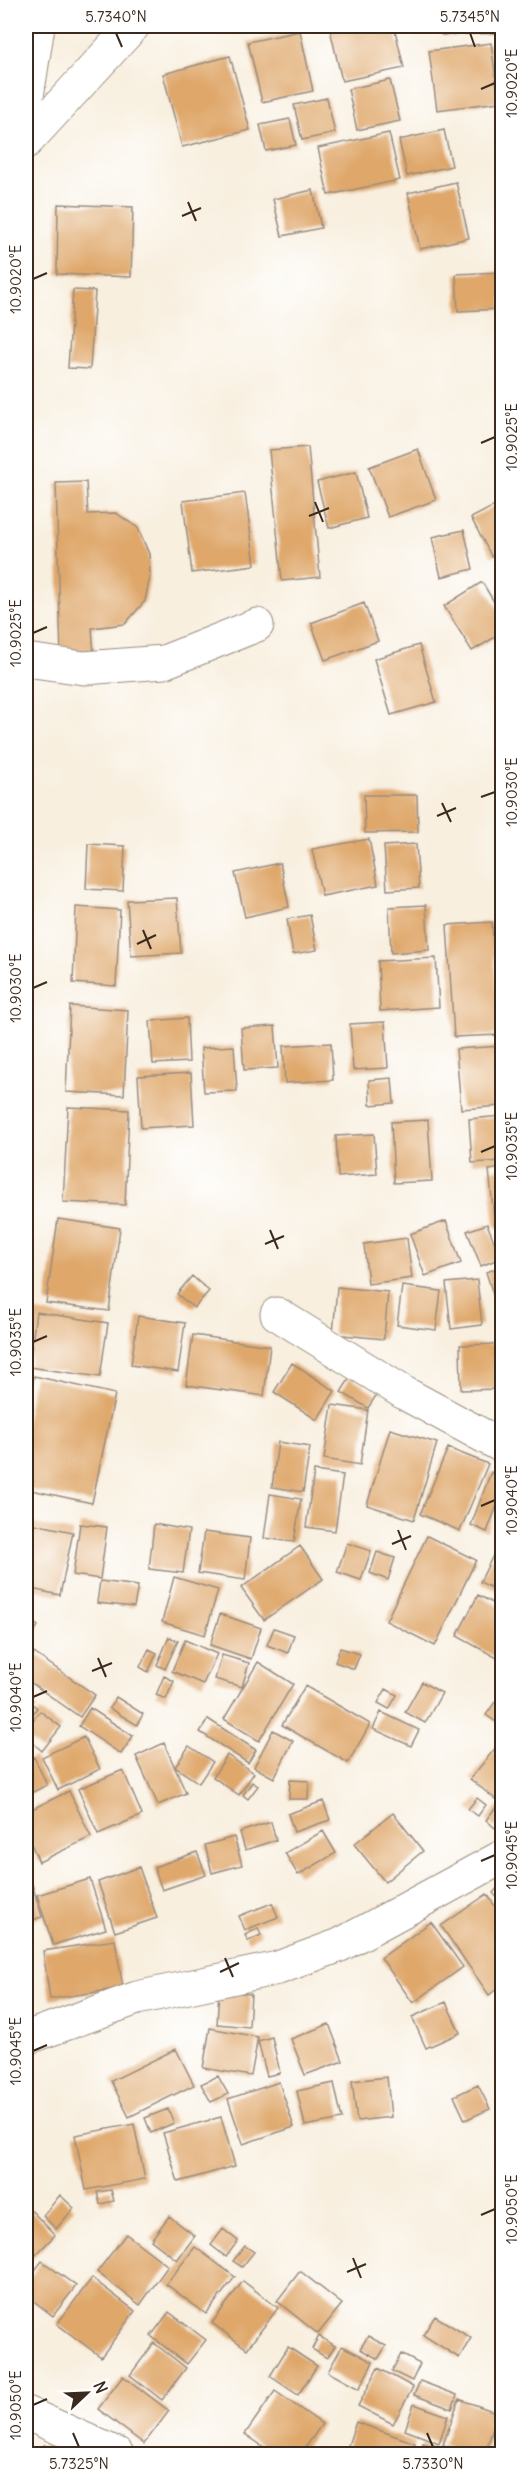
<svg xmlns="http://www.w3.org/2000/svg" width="528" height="2480" viewBox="0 0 528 2480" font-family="Delius,sans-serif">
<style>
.building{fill:#dfa76a}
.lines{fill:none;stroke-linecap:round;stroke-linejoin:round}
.minor-casing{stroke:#9a8c7e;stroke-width:35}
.major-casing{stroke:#9a8c7e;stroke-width:35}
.minor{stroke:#fff;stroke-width:33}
.major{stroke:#fff;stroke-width:33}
.ticks{fill:none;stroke:#3b2a1e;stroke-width:2}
.neatline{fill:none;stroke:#3b2a1e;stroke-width:2}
.ticks-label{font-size:15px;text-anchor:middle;fill:#3b2a1e}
</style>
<rect width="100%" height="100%" fill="#fff"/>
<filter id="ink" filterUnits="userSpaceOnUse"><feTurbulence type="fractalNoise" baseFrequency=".0167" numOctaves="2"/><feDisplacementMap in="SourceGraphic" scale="12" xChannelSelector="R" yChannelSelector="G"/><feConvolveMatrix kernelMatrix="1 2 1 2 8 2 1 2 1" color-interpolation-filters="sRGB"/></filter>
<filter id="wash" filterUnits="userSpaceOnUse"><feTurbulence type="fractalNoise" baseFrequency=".008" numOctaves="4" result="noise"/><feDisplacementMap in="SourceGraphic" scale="24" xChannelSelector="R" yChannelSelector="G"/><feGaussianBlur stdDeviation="1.35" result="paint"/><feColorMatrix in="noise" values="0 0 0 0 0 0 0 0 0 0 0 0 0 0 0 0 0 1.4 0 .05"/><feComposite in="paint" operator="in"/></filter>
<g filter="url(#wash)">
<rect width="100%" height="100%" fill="#f8efdf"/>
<g id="blocks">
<!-- building -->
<path class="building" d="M345,26H394L404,68L342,81L330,29Z
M441,26H502V33L442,35Z
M300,31L313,91L262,102L248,42Z
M491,43L499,102L437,110L429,51Z
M230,56L250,130L182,147L163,74Z
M390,80L400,121L357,130L348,89Z
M327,98L335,133L302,140L294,105Z
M290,119L296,145L266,151L260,125Z
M444,130L452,166L407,176L399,140Z
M389,133L400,180L328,195L318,148Z
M456,182L469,238L420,249L408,193Z
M313,190L321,228L282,236L273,199Z
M58,204L133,207L131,277L57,274Z
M502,272V309L458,311L456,274Z
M73,290L95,291L90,369L68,368Z
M308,447L320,577L282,581L269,450Z
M418,449L436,500L388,517L369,467Z
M356,472L367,518L329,528L317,482Z
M86,482L88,514L116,513L138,528L149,554L150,576L145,601L125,624L92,628L94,654L61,656L56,483Z
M245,493L255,565L192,573L183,501Z
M502,502V551L492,557L471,518Z
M464,530L473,569L441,577L432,537Z
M482,582L502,615V633L472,651L444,606Z
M364,603L378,641L325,660L311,623Z
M419,645L436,702L391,715L374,659Z
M364,795H417L418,832L365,833Z
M369,839L378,885L322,896L312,849Z
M88,844L125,846L123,891L86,889Z
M416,844L419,888L387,890L384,846Z
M280,863L289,907L245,917L235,873Z
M177,898L181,953L131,956L127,900Z
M426,905L429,950L391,953L389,907Z
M76,907L120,910L116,986L73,983Z
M310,915L317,950L293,954L287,919Z
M492,922L499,1035L454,1037L447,925Z
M436,958L439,1007L380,1011L378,961Z
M70,1006L128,1010L124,1095L66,1092Z
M187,1018L189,1062L153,1064L150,1021Z
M385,1022L388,1068L353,1070L350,1024Z
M275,1026L278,1068L244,1070L241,1028Z
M331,1043L333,1080L285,1083L283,1046Z
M234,1046L237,1091L204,1092L201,1048Z
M502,1046V1106L461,1109L456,1049Z
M191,1073L194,1125L141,1128L138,1076Z
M392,1078L394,1103L370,1105L369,1080Z
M68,1107L129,1110L125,1205L63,1202Z
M502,1116V1161L472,1163L469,1119Z
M428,1120L432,1181L394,1183L391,1122Z
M374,1134L377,1174L338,1177L336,1136Z
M502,1168V1227H495L489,1170Z
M58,1219L120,1228L109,1311L46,1303Z
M446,1221L461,1263L425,1276L410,1234Z
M487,1224L501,1258L481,1266L467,1231Z
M407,1238L412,1278L368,1284L364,1244Z
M502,1267V1305L497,1307L486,1272Z
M192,1276L209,1291L194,1308L177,1294Z
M477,1280L482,1325L451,1329L446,1283Z
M402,1286L441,1291L436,1330L397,1325Z
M337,1287L388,1292L384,1339L333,1334Z
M36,1312L108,1323L100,1377L29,1367Z
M138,1316L185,1323L178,1372L131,1365Z
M193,1335L270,1346L264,1396L186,1385Z
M502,1344V1389L461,1390L460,1345Z
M292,1363L335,1391L317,1420L274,1392Z
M34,1376L115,1394L92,1503L26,1489V1418Z
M350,1378L377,1394L368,1408L341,1392Z
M332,1405L368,1410L360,1465L324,1459Z
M390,1429L437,1443L414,1520L367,1505Z
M278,1442L310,1447L303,1492L272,1487Z
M448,1448L488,1464L460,1531L420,1514Z
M314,1471L343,1475L335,1531L306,1527Z
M491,1472L502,1477V1492L487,1532L471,1525Z
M270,1494L301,1499L294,1542L264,1538Z
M30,1523L73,1532L60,1595L26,1588V1546Z
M80,1524L107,1527L100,1579L73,1575Z
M154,1524L189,1530L183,1573L149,1569Z
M204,1532L250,1538L245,1580L198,1573Z
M427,1536L476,1560L435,1646L386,1621Z
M502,1537V1593L480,1582Z
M347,1543L371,1551L361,1580L337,1572Z
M300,1546L323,1579L264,1620L241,1588Z
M377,1552L395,1558L388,1580L370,1573Z
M174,1577L218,1590L205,1635L162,1622Z
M100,1581L138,1586L134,1607L97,1603Z
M478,1595L502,1608V1648L497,1658L457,1636Z
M220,1614L261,1628L251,1659L210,1645Z
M26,1618L38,1626L26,1644Z
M274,1628L294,1635L288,1653L267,1645Z
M169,1637L178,1641L165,1669L157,1665Z
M185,1640L217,1654L203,1684L172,1671Z
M340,1648L360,1654L354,1669L335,1662Z
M149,1649L157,1653L148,1672L140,1667Z
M34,1653L95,1695L80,1717L26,1679V1666Z
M222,1655L249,1663L242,1687L215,1679Z
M258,1662L293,1684L259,1741L224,1719Z
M164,1676L174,1681L166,1699L156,1695Z
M422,1682L442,1693L425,1723L405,1712Z
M305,1686L370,1724L348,1763L282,1725Z
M386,1689L397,1695L389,1709L378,1703Z
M499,1696L502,1698V1726L486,1715Z
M116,1697L143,1714L137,1725L109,1708Z
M26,1699L37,1708L26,1723Z
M90,1708L133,1736L121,1754L79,1726Z
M40,1711L61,1727L42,1751L26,1737V1729Z
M381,1712L419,1730L411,1746L373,1729Z
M208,1719L256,1750L248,1763L200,1732Z
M273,1730L293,1741L274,1778L254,1767Z
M84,1737L100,1769L58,1790L42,1757Z
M502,1740V1798L499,1802L470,1779Z
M164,1743L186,1793L158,1805L136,1756Z
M189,1746L213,1762L199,1783L175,1767Z
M227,1755L254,1773L239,1795L213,1777Z
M34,1757L47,1785L27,1795L26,1761Z
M123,1770L142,1815L98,1834L78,1789Z
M290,1780L309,1781L308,1799H289Z
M252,1782L258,1786L248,1799L243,1795Z
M69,1791L91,1837L39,1862L26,1832V1812Z
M477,1798L486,1805L478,1816L468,1809Z
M323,1801L330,1820L294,1832L288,1814Z
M497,1806L502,1812V1820L495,1828L486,1820Z
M393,1813L423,1851L385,1882L354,1844Z
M271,1822L276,1840L245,1850L240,1832Z
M323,1831L336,1853L298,1875L285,1853Z
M234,1837L242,1865L212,1873L205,1845Z
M197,1852L206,1875L162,1890L154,1867Z
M139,1867L157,1918L115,1932L98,1882Z
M90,1879L106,1929L53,1945L37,1895Z
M502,1883V1903L493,1893Z
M32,1884L42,1917L26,1922V1885Z
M487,1894L502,1917V1985L489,1995L441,1926Z
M272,1903L278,1917L245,1930L239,1916Z
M431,1922L463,1967L413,2003L381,1958Z
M258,1928L261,1935L248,1941L245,1935Z
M115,1940L123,1988L50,1999L43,1951Z
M219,1991L251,1994L249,2027L217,2024Z
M446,2002L460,2033L426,2048L412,2017Z
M329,2024L343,2061L305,2075L291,2039Z
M210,2028L258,2037L251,2076L203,2068Z
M272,2037L280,2073L267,2076L258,2041Z
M176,2049L194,2085L129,2117L111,2081Z
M218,2076L228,2094L211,2102L201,2084Z
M387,2077L391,2117L357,2121L352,2081Z
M279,2082L294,2127L243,2144L228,2099Z
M334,2083L342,2119L305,2126L297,2091Z
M478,2085L490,2109L465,2120L454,2096Z
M168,2109L174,2123L151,2133L145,2118Z
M221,2117L235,2166L178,2182L163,2133Z
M134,2124L145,2179L86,2190L75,2135Z
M111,2190L114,2201L100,2204L97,2192Z
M60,2195L74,2208L56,2229L43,2216Z
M26,2205L55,2235L26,2265Z
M169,2216L195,2236L177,2260L151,2240Z
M223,2229L238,2241L226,2257L211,2245Z
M126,2234L168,2266L140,2305L97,2272Z
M245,2246L254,2252L242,2267L233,2261Z
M195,2247L235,2277L206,2314L166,2284Z
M42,2261L76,2286L53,2316L26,2295V2282Z
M300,2271L342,2304L318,2334L277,2301Z
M92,2278L135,2311L101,2357L57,2324Z
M243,2281L278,2308L247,2349L212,2323Z
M169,2312L206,2340L187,2364L151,2336Z
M435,2316L471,2338L459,2358L423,2335Z
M319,2336L335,2346L327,2358L312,2349Z
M368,2336L386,2346L378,2359L360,2349Z
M154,2343L186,2368L162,2400L130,2375Z
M342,2346L373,2362L359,2389L328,2372Z
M288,2347L317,2366L298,2395L270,2376Z
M401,2354L420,2364L412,2381L392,2371Z
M378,2368L413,2387L393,2424L358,2406Z
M123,2376L169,2411L144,2444L98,2409Z
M420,2381L457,2395L452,2409L414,2395Z
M275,2391L322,2424L301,2454H274L245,2434Z
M459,2399L498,2413L485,2454H471L443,2445Z
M414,2404L448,2416L439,2443L405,2430Z
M356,2422L415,2443L411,2454H345Z
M423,2443L453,2454H419Z
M44,2445L65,2454H40Z"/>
</g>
</g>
<g filter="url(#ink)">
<use href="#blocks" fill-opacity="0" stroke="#9a8c7e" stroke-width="1.5"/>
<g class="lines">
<!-- minor casing -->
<g class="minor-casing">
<path id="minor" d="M26,142L133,26
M26,660L84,668L164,662L257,625
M277,1314L406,1394L502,1446
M26,2038L137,1998L278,1968L340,1945L502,1857
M26,2413L117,2454"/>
</g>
<!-- major casing -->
<g class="major-casing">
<path id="major" d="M26,103L38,26"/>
</g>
<!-- minor -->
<use href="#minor" class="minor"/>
<!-- major -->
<use href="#major" class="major"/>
</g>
</g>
<!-- ticks -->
<path class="ticks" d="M116,33L122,47M470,33L475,47M481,89L495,83M188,202L196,221M182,216L201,208M33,279L47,273M481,443L495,437M315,502L323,522M309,516L329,508M33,633L47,627M481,797L495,792M442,803L451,822M437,816L456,808M143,930L151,949M137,944L156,935M33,988L47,982M481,1152L495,1146M270,1230L278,1249M265,1244L284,1236M33,1342L47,1336M481,1506L495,1500M398,1530L406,1550M392,1544L411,1536M98,1658L106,1677M92,1671L112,1663M33,1697L47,1691M481,1861L495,1855M225,1958L233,1977M220,1972L239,1963M33,2051L47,2045M481,2215L495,2209M353,2258L361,2278M347,2272L366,2264M33,2405L47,2399M73,2433L79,2447M427,2433L433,2447"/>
<!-- margin -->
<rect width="528" height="2480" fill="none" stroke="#fff" stroke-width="66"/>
<!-- north arrow -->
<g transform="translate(87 2393) rotate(67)" stroke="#ffffff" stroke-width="4.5" paint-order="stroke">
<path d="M0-4.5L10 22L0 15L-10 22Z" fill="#3b2a1e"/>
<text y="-9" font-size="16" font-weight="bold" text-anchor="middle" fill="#3b2a1e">N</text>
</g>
<rect x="33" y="33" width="462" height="2414" class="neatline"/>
<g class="ticks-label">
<text x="116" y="22">5.7340°N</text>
<text x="470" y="22">5.7345°N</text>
<text transform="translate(512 83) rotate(-90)" y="5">10.9020°E</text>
<text transform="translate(16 279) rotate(-90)" y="5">10.9020°E</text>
<text transform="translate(512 437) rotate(-90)" y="5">10.9025°E</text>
<text transform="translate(16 633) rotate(-90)" y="5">10.9025°E</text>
<text transform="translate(512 792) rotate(-90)" y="5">10.9030°E</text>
<text transform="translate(16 988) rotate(-90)" y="5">10.9030°E</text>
<text transform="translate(512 1146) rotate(-90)" y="5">10.9035°E</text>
<text transform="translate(16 1342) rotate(-90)" y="5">10.9035°E</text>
<text transform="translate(512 1500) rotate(-90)" y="5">10.9040°E</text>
<text transform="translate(16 1697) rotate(-90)" y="5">10.9040°E</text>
<text transform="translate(512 1855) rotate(-90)" y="5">10.9045°E</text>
<text transform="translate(16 2051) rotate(-90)" y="5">10.9045°E</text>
<text transform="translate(512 2209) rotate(-90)" y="5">10.9050°E</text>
<text transform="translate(16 2405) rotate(-90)" y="5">10.9050°E</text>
<text x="79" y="2469">5.7325°N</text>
<text x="433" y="2469">5.7330°N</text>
</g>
</svg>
